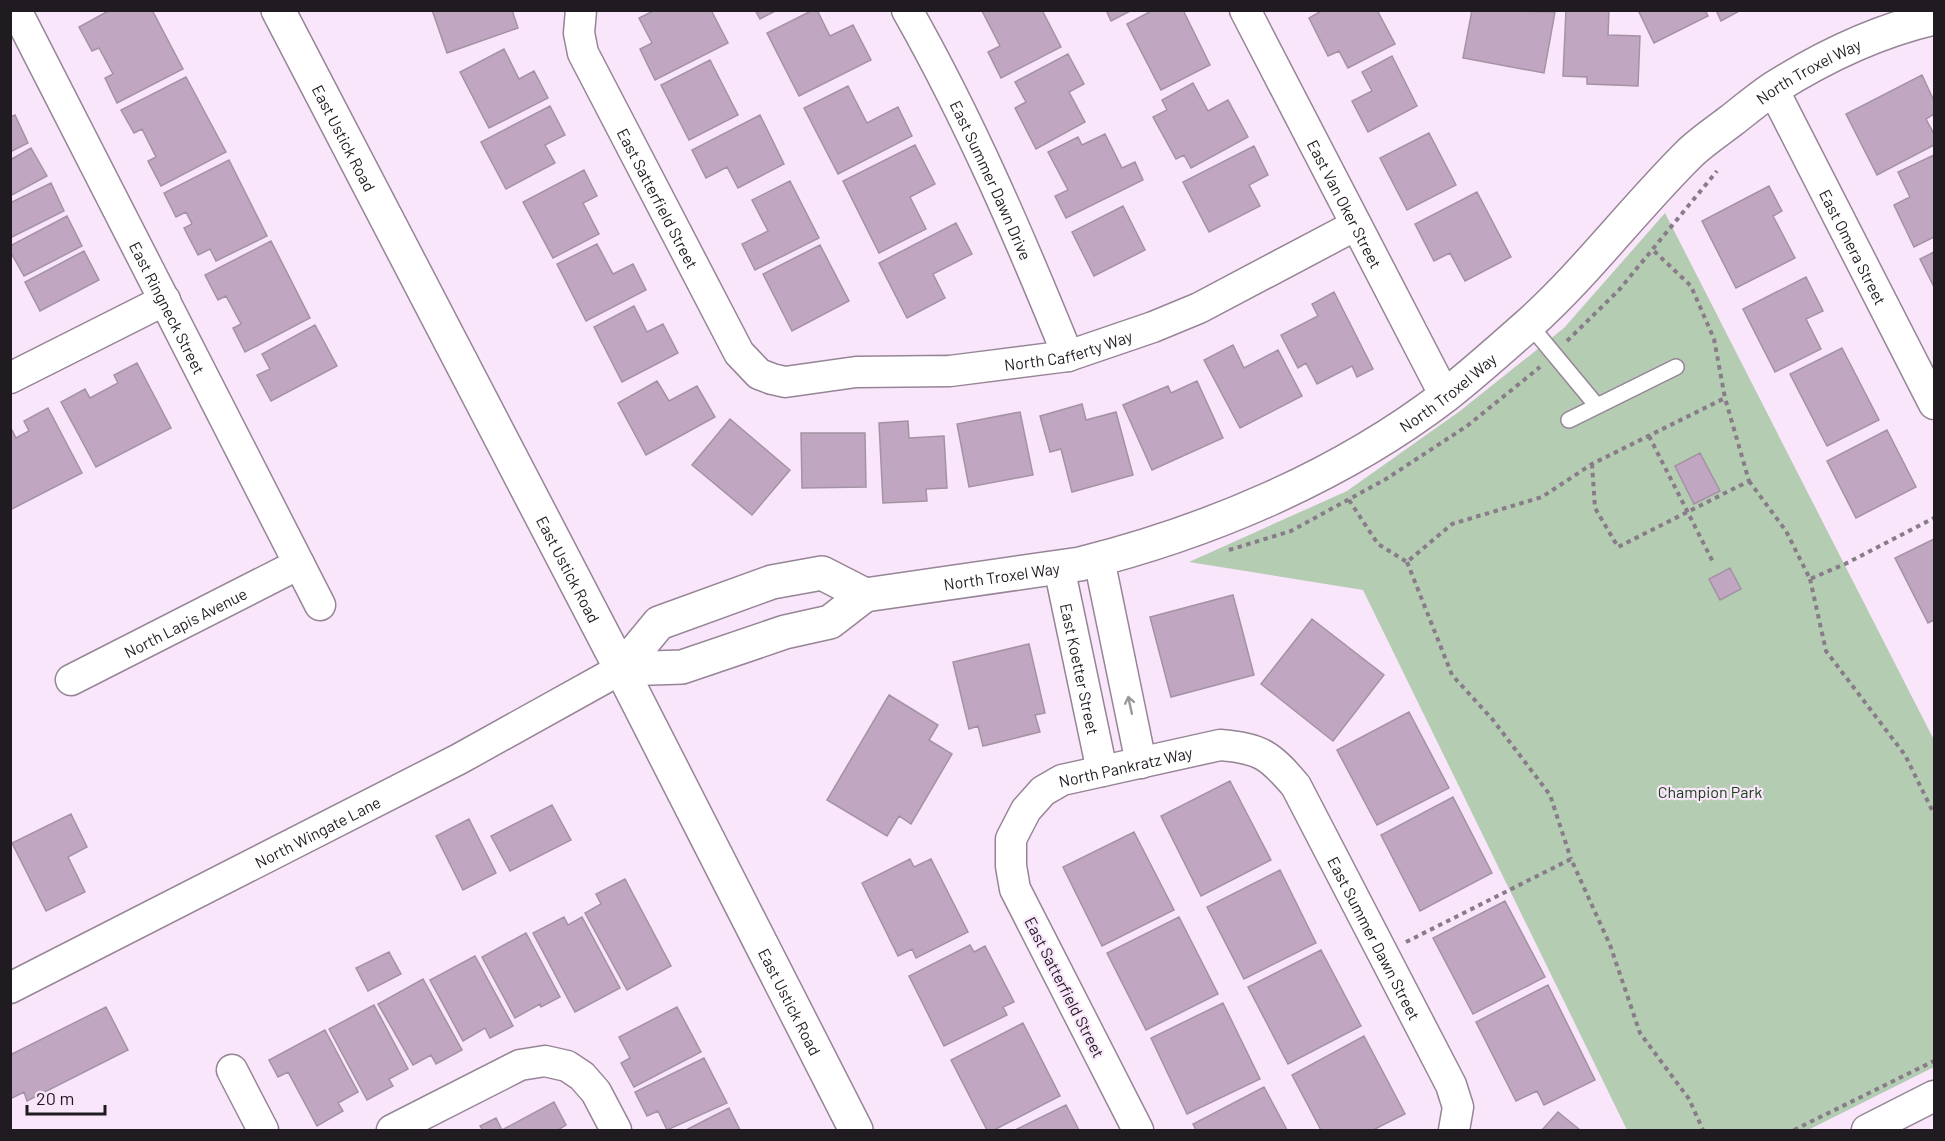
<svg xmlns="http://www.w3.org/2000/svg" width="1945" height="1141" viewBox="0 0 1945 1141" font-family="Barlow,sans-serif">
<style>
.green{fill:#b4ccb1}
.building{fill:#c0a6c1;stroke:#a492a4;stroke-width:1.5}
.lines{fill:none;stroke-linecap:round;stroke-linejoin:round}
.service-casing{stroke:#968596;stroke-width:18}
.minor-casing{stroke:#968596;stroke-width:33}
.tertiary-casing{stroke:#968596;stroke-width:36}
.secondary-casing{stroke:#968596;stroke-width:36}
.path{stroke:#897c8a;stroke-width:4;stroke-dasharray:4.5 4.5;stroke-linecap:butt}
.service{stroke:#fff;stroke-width:15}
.minor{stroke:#fff;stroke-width:30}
.tertiary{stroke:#fff;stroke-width:33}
.secondary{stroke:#fff;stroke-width:33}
.oneway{stroke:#9b989b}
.labels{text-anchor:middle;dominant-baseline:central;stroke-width:4.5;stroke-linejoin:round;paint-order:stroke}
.street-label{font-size:16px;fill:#201a21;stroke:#f9e6fa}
.park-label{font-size:16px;fill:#1c401a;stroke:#f9e6fa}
</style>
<rect width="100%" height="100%" fill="#f9e6fa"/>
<!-- green -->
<path class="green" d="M1665,213L1934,740V1067L1808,1130H1627L1363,590L1189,562L1347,491L1460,411L1564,328Z"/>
<!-- building -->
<path class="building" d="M110,10H152L183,69L117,103L105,78L113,74L99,48L92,51L79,27Z
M432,10H512L518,28L447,53Z
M655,10H711L728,43L655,80L640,49L652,43L639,18Z
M755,10H777L760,19Z
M813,10H817L830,36L853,25L871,60L799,96L767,33Z
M1042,10L1061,47L1001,78L988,52L1000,46L982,11Z
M1106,10H1132L1111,21Z
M1153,10H1183L1210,65L1161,90L1127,24Z
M1323,10H1377L1395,44L1348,68L1339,51L1328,56L1309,18Z
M1472,10L1555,12L1544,73L1463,58Z
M1566,10H1609L1608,35L1640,36L1638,86L1587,84V77L1563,76Z
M1638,10H1705L1708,16L1654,43Z
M1716,10H1741L1721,21Z
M504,49L519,79L534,71L548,98L489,128L460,72Z
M1068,54L1084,84L1069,92L1085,122L1036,149L1015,108L1026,102L1015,82Z
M1392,56L1417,106L1368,132L1352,101L1372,91L1362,72Z
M710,60L738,115L689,140L661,85Z
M1922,75L1934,101V114L1926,119L1934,134V145L1877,175L1846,114Z
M186,77L226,152L161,186L148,161L156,157L142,129L134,133L121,110Z
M1193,83L1208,111L1228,100L1248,137L1191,168L1184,155L1176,159L1153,117L1167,110L1162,100Z
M848,86L867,123L898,107L912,136L838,174L804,108Z
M550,106L565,135L545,145L555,163L506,189L481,142Z
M15,115L28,143L10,152V117Z
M760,115L784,164L738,188L727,167L706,178L692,150Z
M1429,133L1456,185L1407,210L1380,158Z
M1105,134L1122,168L1135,162L1143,180L1066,218L1055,196L1068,190L1048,152L1078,137L1082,145Z
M915,145L935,184L910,197L926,229L879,253L843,181Z
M1254,146L1268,175L1249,185L1260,206L1209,232L1183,182Z
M31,148L47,176L10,196V160Z
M1934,155V237L1914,247L1894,205L1910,197L1898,172Z
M229,160L267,236L216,261L210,249L198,255L184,228L192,224L186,212L176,217L164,193Z
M584,170L597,196L583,203L599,234L553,258L523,202Z
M790,181L819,238L755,270L742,244L768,231L752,200Z
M51,183L64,211L10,238V203Z
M1769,186L1782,211L1773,216L1795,258L1736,288L1702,221Z
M1477,192L1511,257L1465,281L1450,253L1434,261L1415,224Z
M1123,206L1145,250L1094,276L1072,232Z
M67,216L82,246L24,276L10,251V246Z
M956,223L972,254L933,274L945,298L907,318L879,263Z
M271,241L310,318L245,352L233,328L241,324L226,296L218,300L205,275Z
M597,244L613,274L633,264L646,290L586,321L557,264Z
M820,245L849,301L792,331L763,274Z
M84,251L99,280L40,311L25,282Z
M1934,252V287L1920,259Z
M1806,277L1823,311L1806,319L1821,349L1775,372L1743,309Z
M1334,292L1373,369L1357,377L1352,366L1317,384L1306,363L1298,368L1281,335L1318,316L1312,304Z
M634,306L647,332L663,324L678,353L622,382L594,327Z
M315,325L337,366L271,401L257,375L270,369L262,354Z
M1233,345L1244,368L1278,350L1302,396L1240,428L1204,360Z
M1842,348L1879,420L1827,446L1790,374Z
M137,363L171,428L96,467L61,402L85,389L90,398L118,383L114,375Z
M657,381L669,401L697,386L715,417L646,455L618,403Z
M1197,381L1223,438L1152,470L1123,405L1168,386L1171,393Z
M1082,404L1086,420L1116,412L1133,475L1072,492L1061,449L1050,452L1040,416Z
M48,408L82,473L10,510V430H12L16,438L29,431L24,421Z
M1020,412L1033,475L969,487L957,424Z
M730,419L790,470L752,515L692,465Z
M908,421L909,438L944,436L947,488L926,489L927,501L883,503L879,423Z
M1887,430L1916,487L1856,518L1827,461Z
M801,433H865L866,487L802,488Z
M1700,453L1720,491L1694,504L1675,466Z
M1934,539V620L1928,623L1895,558Z
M1730,568L1741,589L1720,600L1709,579Z
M1233,595L1254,675L1171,697L1150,617Z
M1312,619L1384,675L1333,741L1261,684Z
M1029,644L1045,713L1035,715L1040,732L983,746L978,726L969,729L953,662Z
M889,695L938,725L929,740L952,754L911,824L899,816L887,836L827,800Z
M1409,712L1449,788L1377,825L1337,750Z
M1230,781L1271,860L1201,896L1161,816Z
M1453,797L1492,873L1420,911L1381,835Z
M552,805L571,840L510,871L491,836Z
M71,814L87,847L68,857L85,892L46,911L12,843Z
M469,819L496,873L463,890L436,836Z
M1134,832L1174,910L1102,946L1063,867Z
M910,859L914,867L931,859L968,932L916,958L912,949L898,956L862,883Z
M1280,870L1316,943L1244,979L1207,907Z
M625,879L671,966L627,990L585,913L601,904L596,894Z
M1505,901L1545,977L1473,1014L1433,938Z
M564,917L568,925L582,917L620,988L575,1012L533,933Z
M1179,917L1218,994L1146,1030L1107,953Z
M526,933L560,997L541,1007L540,1004L515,1018L482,957Z
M970,945L974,952L985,946L1014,1002L1003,1007L1007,1015L944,1046L909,976Z
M1321,950L1361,1026L1288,1064L1248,987Z
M389,952L401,974L368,991L356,968Z
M475,956L513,1026L490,1038L485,1028L463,1041L430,980Z
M423,979L462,1050L436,1064L431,1055L413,1065L378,1004Z
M1548,985L1595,1080L1544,1105L1537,1091L1516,1101L1476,1022Z
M1223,1003L1260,1079L1187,1114L1151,1038Z
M374,1005L408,1069L389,1079L393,1086L367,1100L329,1029Z
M106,1007L128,1050L27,1101L24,1092L10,1099V1055Z
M677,1007L701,1052L634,1087L621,1063L630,1058L619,1037Z
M1023,1023L1060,1096L994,1130H987L951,1060Z
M325,1030L358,1092L338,1103L343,1111L317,1126L288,1072L278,1077L269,1060Z
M1364,1036L1405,1114L1373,1130H1321L1292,1075Z
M704,1058L727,1103L667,1130L658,1111L647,1116L635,1092Z
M1264,1087L1287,1130H1196L1193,1124Z
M554,1102L566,1125L558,1130H483L480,1126L496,1118L502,1130Z
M1066,1105L1079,1130H1015Z
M729,1108L740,1130H686Z
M1558,1112L1580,1130H1542Z"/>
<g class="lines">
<!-- service casing -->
<g class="service-casing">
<path id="service" d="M1529,324L1597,406
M1569,420L1676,367"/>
</g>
<!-- minor casing -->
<g class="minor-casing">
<g id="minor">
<path id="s1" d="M16,10L320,605"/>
<path id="s2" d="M581,10L579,33L583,53L739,353L759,374L772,379L785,382L856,372L950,371L1068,356L1153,327L1199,308L1356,225"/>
<path id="s3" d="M907,10C970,121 1020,238 1068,356"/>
<path id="s4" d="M1245,10L1445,396"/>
<path id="s5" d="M1773,89L1934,404"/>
<path d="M10,378L165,300"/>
<path d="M1099,559L1141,763"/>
<path id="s6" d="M1059,567L1102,771"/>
<path id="s7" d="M71,680L299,564"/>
<path id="s8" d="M10,988L459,759L621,669"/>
<path d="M232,1070L263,1130"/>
<path d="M392,1130L520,1065L545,1061L567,1066L582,1076L596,1092L616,1130"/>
<path id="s9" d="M1138,1130L1015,889L1011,866V839L1026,810L1043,791L1062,780L1220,745C1260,748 1270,755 1296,786L1451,1085L1458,1107L1454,1130"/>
<path d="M1867,1130L1934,1096"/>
</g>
</g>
<!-- tertiary casing -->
<g class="tertiary-casing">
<g id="tertiary">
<path d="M822,573L865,595L830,622L785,632L682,667L621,669L659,623L772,582Z"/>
<path id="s10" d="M865,595L1080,564C1208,532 1339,477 1445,396C1473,374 1501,349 1528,325C1587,272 1635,207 1691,152C1704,140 1719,130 1732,120C1746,109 1759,98 1774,88C1823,57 1878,31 1934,18"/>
</g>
</g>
<!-- secondary casing -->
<g class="secondary-casing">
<g id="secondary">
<path id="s11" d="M278,10L621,669L856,1130"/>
</g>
</g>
<!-- path -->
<path class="path" d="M1567,341L1619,290L1717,171
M1649,436L1713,562
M1592,464L1595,508L1618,547L1749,481L1725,398
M1749,481L1786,531L1810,579L1845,564L1934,518
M1349,500L1378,544L1407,562L1452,524L1542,497L1592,464L1725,398L1714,339L1691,286L1653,250
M1229,550L1291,531L1386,479L1467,426L1540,367
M1407,562L1452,675L1493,720L1550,795L1571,859
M1810,579L1826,651L1905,755L1934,814
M1406,942L1571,859L1610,945L1640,1033L1689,1099L1703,1130
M1794,1130L1934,1061"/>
<!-- service -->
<use href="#service" class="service"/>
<!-- minor -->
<use href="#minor" class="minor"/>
<!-- tertiary -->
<use href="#tertiary" class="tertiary"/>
<!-- secondary -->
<use href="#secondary" class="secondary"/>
</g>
<!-- one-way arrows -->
<defs><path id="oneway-shaft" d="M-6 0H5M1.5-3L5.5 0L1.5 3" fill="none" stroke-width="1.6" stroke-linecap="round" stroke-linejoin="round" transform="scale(1.5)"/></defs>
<use class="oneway" href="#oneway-shaft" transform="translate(1130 705) rotate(-102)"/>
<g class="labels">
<!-- street labels -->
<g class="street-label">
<text stroke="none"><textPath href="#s10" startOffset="1112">North Troxel Way</textPath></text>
<text stroke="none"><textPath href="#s11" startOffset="144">East Ustick Road</textPath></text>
<text stroke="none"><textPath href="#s3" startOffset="190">East Summer Dawn Drive</textPath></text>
<text stroke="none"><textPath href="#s2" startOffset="207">East Satterfield Street</textPath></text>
<text stroke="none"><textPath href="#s4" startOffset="218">East Van Oker Street</textPath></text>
<text stroke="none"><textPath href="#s5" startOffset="177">East Omera Street</textPath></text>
<text stroke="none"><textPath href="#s1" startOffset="334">East Ringneck Street</textPath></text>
<text stroke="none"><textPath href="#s2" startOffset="724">North Cafferty Way</textPath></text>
<text stroke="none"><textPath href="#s10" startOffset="626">North Troxel Way</textPath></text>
<text stroke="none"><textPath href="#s11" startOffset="630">East Ustick Road</textPath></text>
<text stroke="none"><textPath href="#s10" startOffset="138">North Troxel Way</textPath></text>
<text stroke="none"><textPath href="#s7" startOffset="128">North Lapis Avenue</textPath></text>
<text stroke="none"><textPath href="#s6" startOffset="104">East Koetter Street</textPath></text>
<text stroke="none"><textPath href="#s9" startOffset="466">North Pankratz Way</textPath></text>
<text stroke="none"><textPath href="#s8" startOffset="345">North Wingate Lane</textPath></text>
<text stroke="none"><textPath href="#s9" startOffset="824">East Summer Dawn Street</textPath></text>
<text transform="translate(1065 987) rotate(63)">East Satterfield Street</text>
<text stroke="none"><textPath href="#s11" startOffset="1116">East Ustick Road</textPath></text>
</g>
<!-- park labels -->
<g class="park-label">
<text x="1710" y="791">Champion Park</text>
</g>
</g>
<!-- border -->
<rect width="1945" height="1141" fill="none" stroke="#201a21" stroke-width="24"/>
<!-- scale -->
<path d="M27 1105v9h78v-9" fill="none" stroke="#201a21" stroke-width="3"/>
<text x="36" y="1105" font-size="18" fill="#201a21" stroke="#f9e6fa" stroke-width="4.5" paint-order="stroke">20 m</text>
</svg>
